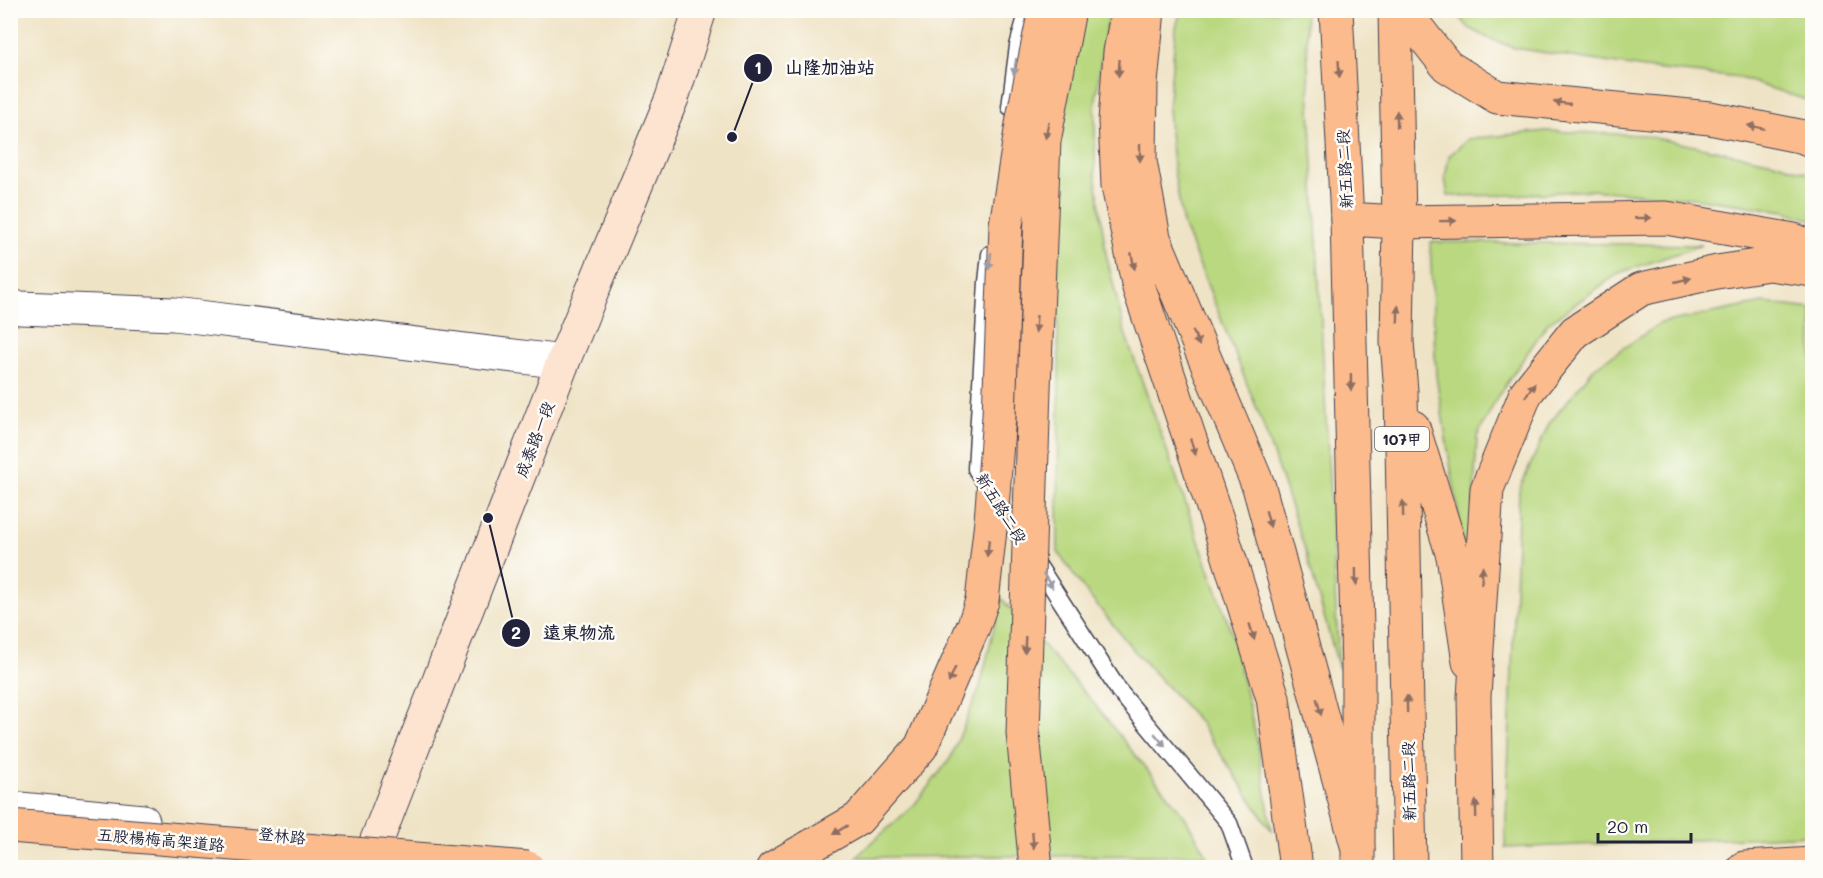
<svg xmlns="http://www.w3.org/2000/svg" width="1823" height="878" viewBox="0 0 1823 878" font-family="Mali,'LXGW WenKai TC',sans-serif">
<style>
.green{fill:#b9d87f;stroke:#6e7d5d;stroke-width:1.5}
.lines{fill:none;stroke-linecap:round;stroke-linejoin:round}
.lane-casing{stroke:#413f50;stroke-width:19}
.street-casing{stroke:#413f50;stroke-width:35}
.secondary-casing{stroke:#413f50;stroke-width:35}
.primary-casing{stroke:#413f50;stroke-width:35}
.highway-casing{stroke:#413f50;stroke-width:35}
.lane{stroke:#fff;stroke-width:16}
.street{stroke:#fff;stroke-width:33}
.secondary{stroke:#fde4d1;stroke-width:33}
.primary{stroke:#fbbb8d;stroke-width:33}
.highway{stroke:#fbbb8d;stroke-width:33}
.highway-bridge-casing{stroke:#413f50;stroke-width:35;stroke-linecap:butt}
.highway-bridge{stroke:#fbbb8d;stroke-width:33}
.oneway{fill:#9c9ca7}
.oneway2{fill:#8e6e64}
.labels{text-anchor:middle;dominant-baseline:central;stroke-width:5;stroke-linejoin:round;paint-order:stroke}
.shield{fill:#fdfcf7;stroke:#646373;stroke-width:1.5}
.shield-label{font-size:15px;font-weight:bold;fill:#22223b}
.street-label{font-size:16px;fill:#22223b;stroke:#fdfcf7}
.leader{fill:none;stroke:#22223b;stroke-width:2}
.callout-dot{fill:#22223b;stroke:#fdfcf7;stroke-width:2}
.mark-label{font-size:18px;text-anchor:middle;font-weight:bold;fill:#fff}
.callout-label{font-size:18px;text-anchor:middle;font-weight:bold;fill:#22223b;stroke:#fdfcf7;stroke-width:5;stroke-linejoin:round;paint-order:stroke}
</style>
<rect width="100%" height="100%" fill="#fdfcf7"/>
<filter id="ink" filterUnits="userSpaceOnUse"><feTurbulence type="fractalNoise" baseFrequency=".0167" numOctaves="2"/><feDisplacementMap in="SourceGraphic" scale="12" xChannelSelector="R" yChannelSelector="G"/><feConvolveMatrix kernelMatrix="1 2 1 2 8 2 1 2 1" color-interpolation-filters="sRGB"/></filter>
<filter id="wash" filterUnits="userSpaceOnUse"><feTurbulence type="fractalNoise" baseFrequency=".008" numOctaves="4" result="noise"/><feDisplacementMap in="SourceGraphic" scale="24" xChannelSelector="R" yChannelSelector="G"/><feGaussianBlur stdDeviation="1.35" result="paint"/><feColorMatrix in="noise" values="0 0 0 0 0 0 0 0 0 0 0 0 0 0 0 0 0 1.4 0 .05"/><feComposite in="paint" operator="in"/></filter>
<g filter="url(#wash)">
<rect width="100%" height="100%" fill="#efe3c5"/>
<!-- green -->
<path class="green" d="M1080,11H1111L1105,33L1095,105V172L1106,254L1125,333L1232,634L1257,741L1272,831L1198,720L1137,654L1087,593L1058,552L1059,365L1054,201L1059,122Z
M1181,11H1305L1339,669L1305,549L1261,419L1183,224L1173,166L1168,109L1176,27Z
M1454,11H1812V102L1740,78L1644,68L1515,48L1488,38L1469,28Z
M1546,131L1640,135L1774,162L1812,174V220L1785,211L1693,198L1592,190L1513,195L1448,196L1445,178L1449,156L1468,139Z
M1430,242L1702,245L1619,273L1547,324L1498,396L1477,437L1469,580L1436,376Z
M1763,303L1812,309V835L1505,848L1519,490L1549,424L1595,367L1661,323Z
M1001,598L1091,700L1185,817L1207,855L856,857L914,805L950,759L980,687Z"/>
</g>
<g filter="url(#ink)">
<g class="lines">
<!-- lane casing -->
<g class="lane-casing">
<path id="lane" d="M1010,107L1018,46L1028,10
M990,254L987,282L976,469L1119,691L1229,823L1245,868"/>
</g>
<!-- street casing -->
<g class="street-casing">
<path id="street" d="M20,308L174,314L563,362
M10,808L143,821"/>
</g>
<!-- secondary casing -->
<g class="secondary-casing">
<path id="secondary" d="M368,868L375,845L563,362L672,98L700,10"/>
</g>
<!-- primary casing -->
<g class="primary-casing">
<path id="primary" d="M1336,10L1347,219L1358,670V868
M1395,10L1399,222L1397,342L1401,391L1410,868
M1413,427L1453,556L1469,662"/>
</g>
<!-- highway casing -->
<g class="highway-casing">
<path id="highway" d="M1128,10L1120,52L1115,121L1118,186L1139,288L1219,525L1273,698L1296,868
M1148,10L1141,83L1140,161L1154,238L1259,487L1358,849
M1403,10L1447,66L1497,97L1710,118L1804,137L1812,141
M1347,219L1399,222L1666,218L1794,240L1812,248
M773,868L858,819L921,747L974,625L982,601
M1477,868L1474,697L1487,489L1526,393L1575,332L1641,289L1717,272L1769,264L1812,270
M1744,868L1812,864"/>
</g>
<!-- lane -->
<use href="#lane" class="lane"/>
<!-- street -->
<use href="#street" class="street"/>
<!-- secondary -->
<use href="#secondary" class="secondary"/>
<!-- primary -->
<use href="#primary" class="primary"/>
<!-- highway -->
<use href="#highway" class="highway"/>
<!-- highway-bridge casing -->
<g class="highway-bridge-casing">
<path id="highway-bridge" d="M982,601L991,521L999,416L1006,225L1023,118L1045,10
M10,826L528,868
M1036,868L1023,733L1034,389L1044,141L1069,10"/>
</g>
<!-- highway-bridge -->
<use href="#highway-bridge" class="highway-bridge"/>
</g>
<!-- one-way arrows -->
<defs><path id="oneway-solid" d="M-6-.8H1V-3.2L6.5 0L1 3.2V.8H-6Z" transform="scale(1.5)"/></defs>
<g class="oneway">
<use href="#oneway-solid" transform="translate(1015 67) rotate(98)"/>
<use href="#oneway-solid" transform="translate(990 261) rotate(98)"/>
<use href="#oneway-solid" transform="translate(1048 581) rotate(57)"/>
<use href="#oneway-solid" transform="translate(1160 740) rotate(50)"/>
</g>
<g class="oneway2">
<use href="#oneway-solid" transform="translate(1119 68) rotate(94)"/>
<use href="#oneway-solid" transform="translate(1339 69) rotate(87)"/>
<use href="#oneway-solid" transform="translate(1562 103) rotate(-174)"/>
<use href="#oneway-solid" transform="translate(1397 119) rotate(-91)"/>
<use href="#oneway-solid" transform="translate(1756 127) rotate(-168)"/>
<use href="#oneway-solid" transform="translate(1047 130) rotate(101)"/>
<use href="#oneway-solid" transform="translate(1140 153) rotate(90)"/>
<use href="#oneway-solid" transform="translate(1643 218) rotate(-1)"/>
<use href="#oneway-solid" transform="translate(1448 221) rotate(-1)"/>
<use href="#oneway-solid" transform="translate(1133 261) rotate(78)"/>
<use href="#oneway-solid" transform="translate(1683 280) rotate(-13)"/>
<use href="#oneway-solid" transform="translate(1398 314) rotate(-89)"/>
<use href="#oneway-solid" transform="translate(1036 324) rotate(93)"/>
<use href="#oneway-solid" transform="translate(1196 338) rotate(67)"/>
<use href="#oneway-solid" transform="translate(1351 382) rotate(89)"/>
<use href="#oneway-solid" transform="translate(1530 390) rotate(-56)"/>
<use href="#oneway-solid" transform="translate(1193 447) rotate(71)"/>
<use href="#oneway-solid" transform="translate(1403 509) rotate(-91)"/>
<use href="#oneway-solid" transform="translate(1268 519) rotate(75)"/>
<use href="#oneway-solid" transform="translate(988 548) rotate(97)"/>
<use href="#oneway-solid" transform="translate(1482 575) rotate(-86)"/>
<use href="#oneway-solid" transform="translate(1356 577) rotate(89)"/>
<use href="#oneway-solid" transform="translate(1252 632) rotate(73)"/>
<use href="#oneway-solid" transform="translate(1025 645) rotate(92)"/>
<use href="#oneway-solid" transform="translate(952 675) rotate(113)"/>
<use href="#oneway-solid" transform="translate(1407 704) rotate(-91)"/>
<use href="#oneway-solid" transform="translate(1319 707) rotate(75)"/>
<use href="#oneway-solid" transform="translate(1476 809) rotate(-91)"/>
<use href="#oneway-solid" transform="translate(840 830) rotate(149)"/>
<use href="#oneway-solid" transform="translate(1033 840) rotate(85)"/>
</g>
</g>
<g class="labels">
<!-- shield labels -->
<rect class="shield" x="1375" y="427" width="54" height="24" rx="4.5"/>
<g class="shield-label">
<text x="1402" y="439">107甲</text>
</g>
<!-- street labels -->
<g class="street-label">
<text transform="translate(1344 169) rotate(-93)">新五路二段</text>
<text transform="translate(534 439) rotate(-69)">成泰路一段</text>
<text transform="translate(1002 508) rotate(58)">新五路二段</text>
<text transform="translate(1408 781) rotate(-91)">新五路二段</text>
<text transform="translate(282 835) rotate(6)">登林路</text>
<text transform="translate(161 839) rotate(5)">五股楊梅高架道路</text>
</g>
</g>
<!-- callouts -->
<path class="leader" d="M732 137L758 68M488 518L516 633"/>
<g class="callout-dot">
<circle cx="732" cy="137" r="6"/>
<circle cx="488" cy="518" r="6"/>
<circle cx="758" cy="68" r="15"/>
<circle cx="516" cy="633" r="15"/>
</g>
<g class="mark-label">
<text x="758" y="74">1</text>
<text x="516" y="639">2</text>
</g>
<g class="callout-label">
<text x="830" y="74">山隆加油站</text>
<text x="579" y="639">遠東物流</text>
</g>
<!-- margin -->
<rect width="1823" height="878" fill="none" stroke="#fdfcf7" stroke-width="36"/>
<!-- scale -->
<path d="M1598 833v9h93v-9" fill="none" stroke="#22223b" stroke-width="3"/>
<text x="1607" y="833" font-size="18" fill="#22223b" stroke="#fdfcf7" stroke-width="4.5" paint-order="stroke">20 m</text>
</svg>
